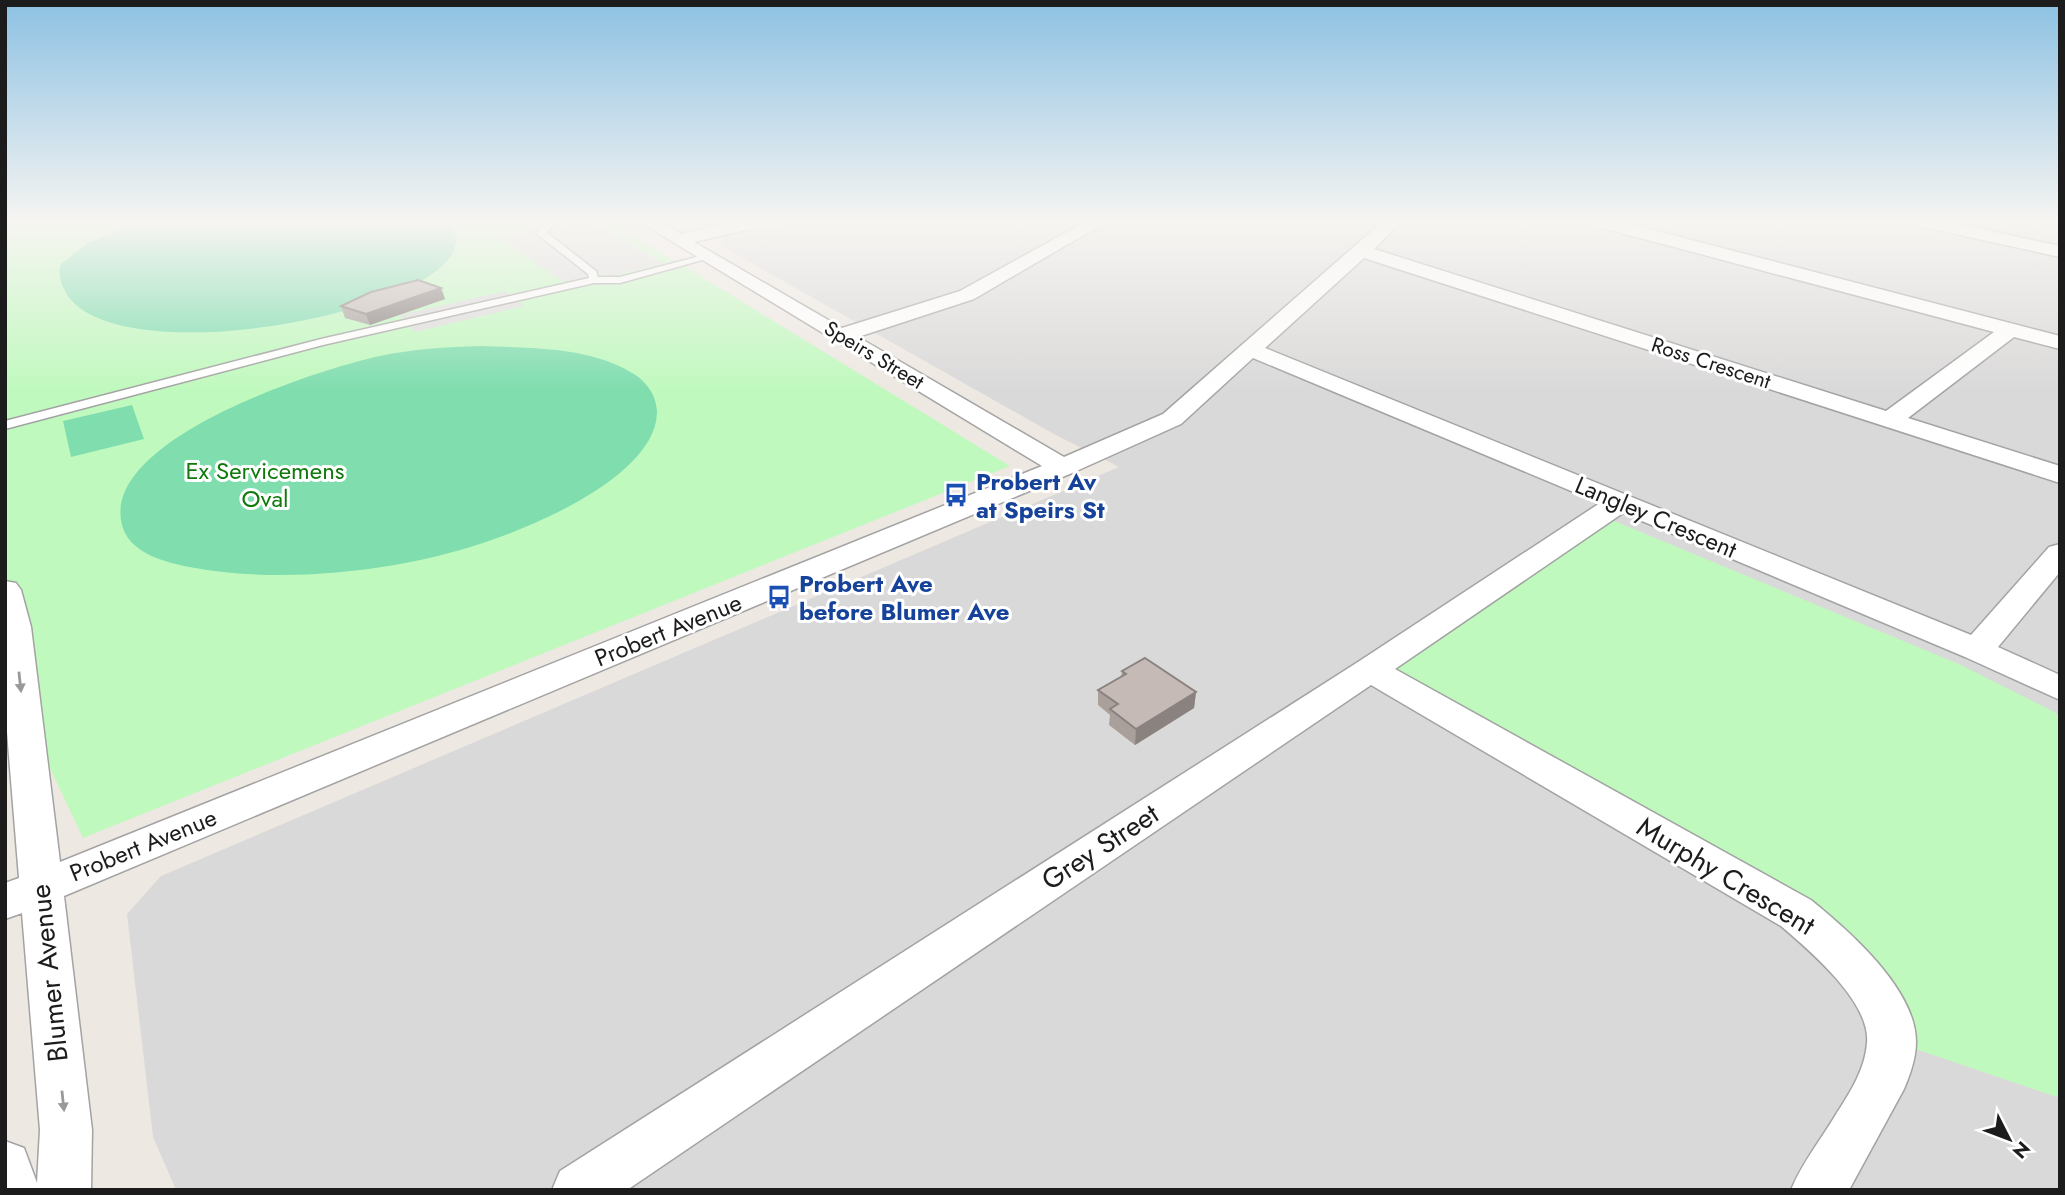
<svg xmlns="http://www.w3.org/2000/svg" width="2065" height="1195" viewBox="0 0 2065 1195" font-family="Jost,sans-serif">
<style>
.residential{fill:#dad9d9}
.park{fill:#c0f9be}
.pitch{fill:#7fddae}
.parking{fill:#dcdcdc}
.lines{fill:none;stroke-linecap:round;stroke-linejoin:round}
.service-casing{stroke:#a3a3a3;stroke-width:3}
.minor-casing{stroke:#a3a3a3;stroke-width:3}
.service{fill:#fff;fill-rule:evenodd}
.minor{fill:#fff;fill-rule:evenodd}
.wall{fill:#a9a09c}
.shaded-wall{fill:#8a827f}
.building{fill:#c5bab5;stroke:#8a827f;stroke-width:2}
.oneway{fill:#999}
.labels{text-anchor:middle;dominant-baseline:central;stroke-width:6;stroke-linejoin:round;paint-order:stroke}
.far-street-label{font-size:21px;fill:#1c1c1c;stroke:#fff}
.park-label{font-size:24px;fill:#0f790b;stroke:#fff}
.transit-label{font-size:24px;font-weight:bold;fill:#164399;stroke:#fff;text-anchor:start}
.street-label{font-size:24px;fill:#1c1c1c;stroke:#fff}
.near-street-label{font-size:28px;fill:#1c1c1c;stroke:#fff}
</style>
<rect width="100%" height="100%" fill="#eee8e2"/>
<!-- residential -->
<path class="residential" d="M788,222H1913L2060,256V1190H176L153,1137L127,914L161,876L1119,467L1054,434L718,244L724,237Z
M1945,222H2060V247Z"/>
<!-- park -->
<path class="park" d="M5,222H612L1010,466L83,838L5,673Z
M1607,518L1961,665L2060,715V1098L1892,1041L1818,948L1362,675Z"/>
<!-- pitch -->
<path class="pitch" d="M139,222H448C518,301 107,386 64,289C60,281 58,273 61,264L88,243Z
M480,346C531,348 593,346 637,376C649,385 657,398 657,413C655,473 545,521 497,538C411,570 291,584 201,569C172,564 126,556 121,520C108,437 319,369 380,356C413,349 446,347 480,346Z
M132,405L144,439L71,457L63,421Z"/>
<!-- parking -->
<path class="parking" d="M573,222H594L663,264L607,277L601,273L563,282L501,238Z
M506,291L524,306L415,332L400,315Z"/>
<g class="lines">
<!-- service casing -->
<g class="service-casing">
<path id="service" d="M549,222H559L546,232L596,271L598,277H620L708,254L713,257L620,283H594L323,345L5,429V421L321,339L589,278L588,274L537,234V230Z"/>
</g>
<!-- minor casing -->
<g class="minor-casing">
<path id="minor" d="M640,222H661L681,234L733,222H765L763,226L694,242L842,328L960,291L1085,222H1106L974,299L858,337L1064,457L1163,414L1382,222H1401L1374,249L1886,411L1994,332L1595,226L1593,222H1622L2060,336V349L2014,337L1908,418L2060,466V483L1364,258L1265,348L1971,635L2049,547L2060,544V572L1998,647L2060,675V700L1965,657L1623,513L1395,669L1811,900C1849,931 1916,989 1916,1042C1916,1058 1910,1075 1904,1089L1849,1190H1791C1802,1163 1820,1141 1835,1116C1849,1094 1865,1070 1867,1043C1871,1002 1809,950 1781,926L1371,685L627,1190H552L560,1171L1358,662L1600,503L1253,358L1181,424L1072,473L64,896L92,1130L91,1190H5V1141L24,1148L37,1183L40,1130L22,913L5,919V883L19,878L5,707V581L16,583L21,590L31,627L60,862L1042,466Z
M1916,222H1949L2060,246V257L1924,227Z"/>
</g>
<!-- service -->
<use href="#service" class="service"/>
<!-- minor -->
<use href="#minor" class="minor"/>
</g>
<!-- wall -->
<path class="wall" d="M441,288L445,299L370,325L345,318L341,306Z
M1122,671L1196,692L1194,708L1135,745L1109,725L1110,715L1098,705V690L1121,677Z"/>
<!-- shaded-wall -->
<path class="shaded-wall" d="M441,288L445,299L370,325L366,314Z
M1196,692L1194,708L1135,745L1136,729Z"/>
<!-- building -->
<path class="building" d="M418,280L441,288L366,314L341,306L371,292Z
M1145,658L1196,692L1136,729L1110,709L1118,704L1098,690L1126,674L1122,671Z"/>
<!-- one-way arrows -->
<defs><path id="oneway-solid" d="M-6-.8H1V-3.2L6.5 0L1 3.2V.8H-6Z" transform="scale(1.75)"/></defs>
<g class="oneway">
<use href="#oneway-solid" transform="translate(20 682) rotate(84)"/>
<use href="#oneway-solid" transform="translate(63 1101) rotate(84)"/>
</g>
<!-- sky -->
<linearGradient id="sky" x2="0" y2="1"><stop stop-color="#8cc1e3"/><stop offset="0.57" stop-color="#f7f5f2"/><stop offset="1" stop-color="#f7f5f2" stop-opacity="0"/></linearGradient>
<rect width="2065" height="390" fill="url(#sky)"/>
<!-- icons -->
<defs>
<g id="bus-bare" transform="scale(1.89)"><path d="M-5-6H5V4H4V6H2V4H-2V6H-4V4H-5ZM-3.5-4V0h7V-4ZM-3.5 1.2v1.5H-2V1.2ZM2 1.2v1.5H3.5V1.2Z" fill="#1a4fb4" stroke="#fff" stroke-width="2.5" paint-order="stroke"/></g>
</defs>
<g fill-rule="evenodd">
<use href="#bus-bare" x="956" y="495"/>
<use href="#bus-bare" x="779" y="597"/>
</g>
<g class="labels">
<!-- far-street labels -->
<g class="far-street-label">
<text transform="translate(874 355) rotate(31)">Speirs Street</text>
<text transform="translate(1711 363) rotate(18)">Ross Crescent</text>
</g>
<!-- park labels -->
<g class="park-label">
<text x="265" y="470">Ex Servicemens<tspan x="265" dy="28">Oval</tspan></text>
</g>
<!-- transit labels -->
<g class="transit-label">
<text x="976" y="481">Probert Av<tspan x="976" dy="28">at Speirs St</tspan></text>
<text x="799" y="583">Probert Ave<tspan x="799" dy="28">before Blumer Ave</tspan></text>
</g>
<!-- street labels -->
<g class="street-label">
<text transform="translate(1656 517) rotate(23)">Langley Crescent</text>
<text transform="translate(668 630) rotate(-22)">Probert Avenue</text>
<text transform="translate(143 845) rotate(-22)">Probert Avenue</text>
</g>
<!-- near-street labels -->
<g class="near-street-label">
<text transform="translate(1100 847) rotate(-33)">Grey Street</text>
<text transform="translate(1726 876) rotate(31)">Murphy Crescent</text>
<text transform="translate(49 973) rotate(-96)">Blumer Avenue</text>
</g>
</g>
<!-- border -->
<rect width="2065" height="1195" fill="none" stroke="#1c1c1c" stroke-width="14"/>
<!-- north arrow -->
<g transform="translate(2009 1139) rotate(132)" stroke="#ffffff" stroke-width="5" paint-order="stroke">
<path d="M0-5L12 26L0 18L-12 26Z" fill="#1c1c1c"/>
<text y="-10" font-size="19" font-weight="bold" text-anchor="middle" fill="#1c1c1c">N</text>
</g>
</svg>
